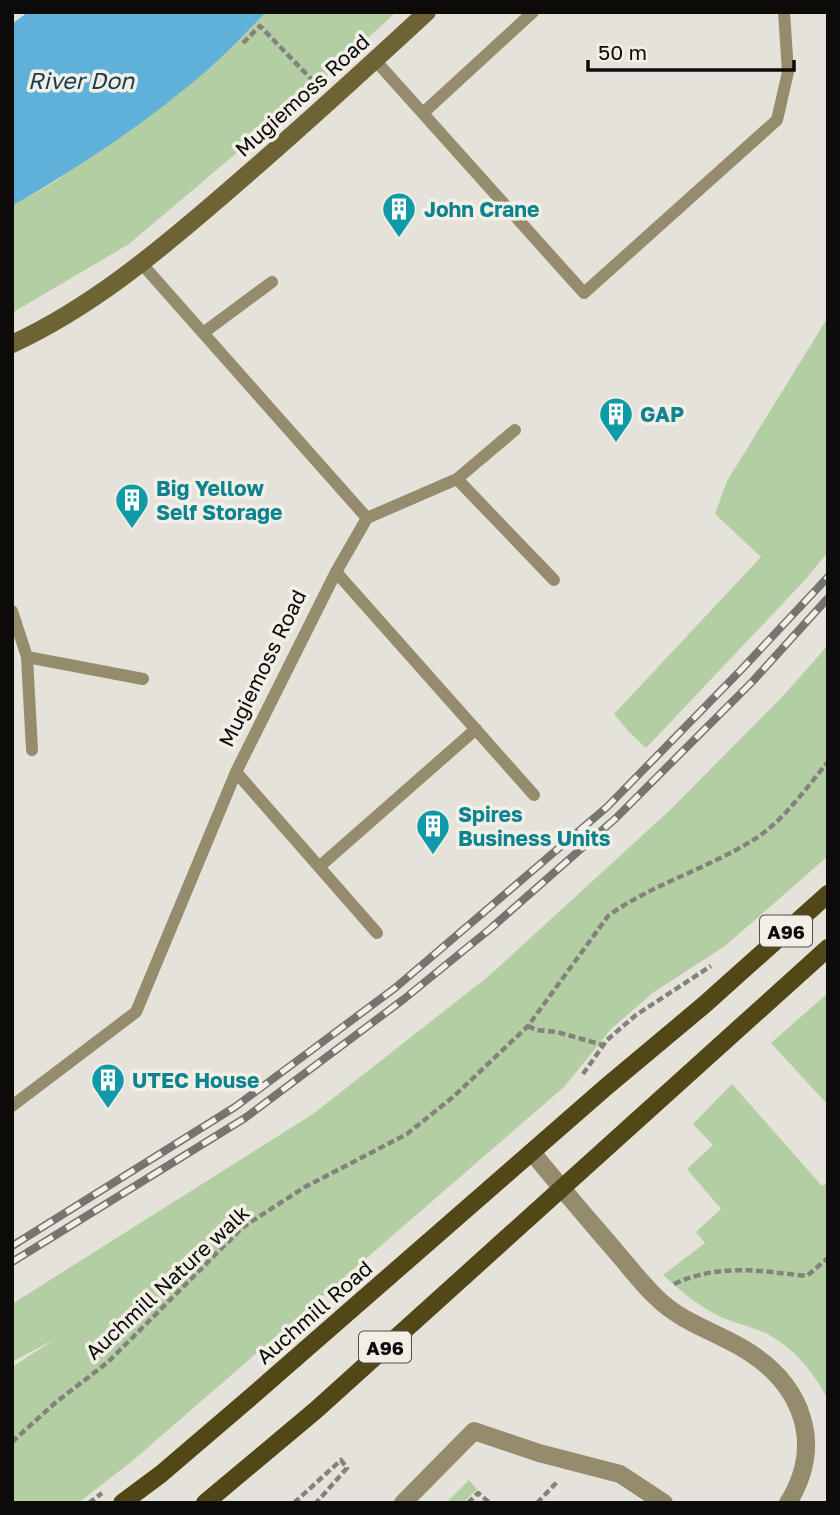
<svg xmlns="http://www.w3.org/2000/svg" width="840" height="1515" viewBox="0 0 840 1515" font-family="'Golos Text',sans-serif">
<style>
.green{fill:#b3cea3}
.water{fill:#5fb1da}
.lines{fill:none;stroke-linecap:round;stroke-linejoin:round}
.path{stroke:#84827c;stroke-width:4.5;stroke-dasharray:7 3.5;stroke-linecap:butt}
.lane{stroke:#948c6d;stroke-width:12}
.street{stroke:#948c6d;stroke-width:18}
.secondary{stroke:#6e6334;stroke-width:18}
.primary{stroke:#524716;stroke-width:18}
.rail-casing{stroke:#75746e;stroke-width:8}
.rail{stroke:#f2efe6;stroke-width:5;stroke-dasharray:16;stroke-linecap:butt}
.labels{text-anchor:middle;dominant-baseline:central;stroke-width:7;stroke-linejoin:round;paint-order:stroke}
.shield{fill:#f2efe6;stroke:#514f4b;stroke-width:2}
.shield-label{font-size:19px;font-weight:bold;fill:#0c0b09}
.street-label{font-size:21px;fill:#0c0b09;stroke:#f2efe6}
.culture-label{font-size:21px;font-weight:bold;fill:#0d838f;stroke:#f2efe6;text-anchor:start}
.water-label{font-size:23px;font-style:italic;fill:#183d4e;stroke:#f2efe6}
</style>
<rect width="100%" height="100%" fill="#e4e2d9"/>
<!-- green -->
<path class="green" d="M266,12H396L317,85L129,244L12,313V206L56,181L213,65Z
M828,317V552L804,581L646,748L630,733L614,714L761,557L715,514L727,481Z
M828,645V856L725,946L654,992L612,1028L564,1087L131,1462L78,1503H12V1367L55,1339L12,1362V1304L313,1114L490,975L669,811L785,694Z
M828,993V1105L771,1043Z
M732,1084L822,1186L828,1181V1400C815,1374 797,1351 771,1336C754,1326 733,1324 715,1314C696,1304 680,1290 663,1275L705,1243L696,1232L721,1209L687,1169L713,1145L693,1124Z
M469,1480L477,1489L463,1503H446Z"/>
<!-- water -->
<path class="water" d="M28,12H266C249,30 231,48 213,65C152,119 83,165 12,206V24Z"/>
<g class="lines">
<!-- path -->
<path class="path" d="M243,43L260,26L316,84
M528,1026L536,1030L557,1032L603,1045
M583,1074L607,1040L636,1015L711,966
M674,1284C720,1263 759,1271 807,1276L828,1258
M12,1442L55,1403L108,1362L243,1227L305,1187L407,1134L453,1097L528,1026L608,916C652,884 707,869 753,840C783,822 805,789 828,762
M89,1503L102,1493
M294,1503L341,1460L347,1468L316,1503
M468,1503L478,1493L490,1503
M537,1503L558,1481"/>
<!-- lane -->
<path class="lane" d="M375,60L584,293L777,120L788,72L784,12
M423,113L533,12
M203,333L272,282
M457,479L554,580
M367,518L457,479L515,430
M336,572L534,795
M12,611L27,657L32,750
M27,657L143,679
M236,772L377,933
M319,867L476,729
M12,1106L136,1012L236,772L336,572L367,518L142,264"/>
<!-- street -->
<path class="street" d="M532,1152C560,1187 589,1220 618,1254C631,1269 643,1285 657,1298C681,1322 716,1332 744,1349C802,1384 825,1443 788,1503
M403,1503L474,1431L539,1453L620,1474L664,1503"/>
<!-- secondary -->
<path class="secondary" d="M12,344C90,308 156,253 221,197C291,137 359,75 427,12"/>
<!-- primary -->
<path class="primary" d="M122,1503L161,1474L251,1397L606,1087L704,1005L828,894
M205,1503L316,1410L828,948"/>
<!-- rail casing -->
<g class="rail-casing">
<path id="rail" d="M12,1246L235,1107L395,988L607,807L740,671L828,577
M12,1262L245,1118L404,999L490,929L616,818L753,681L828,598"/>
</g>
<!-- rail -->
<use href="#rail" class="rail"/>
</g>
<!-- icons -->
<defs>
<g id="building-pin" transform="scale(1.75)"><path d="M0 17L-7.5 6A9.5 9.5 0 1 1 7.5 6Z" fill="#0f9aa8" stroke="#f2efe6"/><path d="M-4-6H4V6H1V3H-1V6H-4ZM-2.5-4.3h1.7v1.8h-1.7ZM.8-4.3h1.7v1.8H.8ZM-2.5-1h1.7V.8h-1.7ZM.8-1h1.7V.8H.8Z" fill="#fff"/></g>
</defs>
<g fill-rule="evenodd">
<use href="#building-pin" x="399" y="209"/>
<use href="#building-pin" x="616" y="414"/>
<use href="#building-pin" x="132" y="500"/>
<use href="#building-pin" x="433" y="826"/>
<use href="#building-pin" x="108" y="1080"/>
</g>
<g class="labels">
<!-- shield labels -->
<g class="shield">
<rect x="760" y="915.5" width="52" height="31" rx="5"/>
<rect x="359" y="1331.5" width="52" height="31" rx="5"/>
</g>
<g class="shield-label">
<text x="786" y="931">A96</text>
<text x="385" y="1347">A96</text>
</g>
<!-- street labels -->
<g class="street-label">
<text transform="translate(302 95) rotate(-42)">Mugiemoss Road</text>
<text transform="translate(262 668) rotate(-64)">Mugiemoss Road</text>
<text transform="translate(167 1282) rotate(-43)">Auchmill Nature walk</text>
<text transform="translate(314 1312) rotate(-41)">Auchmill Road</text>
</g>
<!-- culture labels -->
<g class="culture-label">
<text x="424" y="209">John Crane</text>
<text x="640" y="414">GAP</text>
<text x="156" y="488">Big Yellow<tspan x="156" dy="24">Self Storage</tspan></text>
<text x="458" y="814">Spires<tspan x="458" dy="24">Business Units</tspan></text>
<text x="132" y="1080">UTEC House</text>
</g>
<!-- water labels -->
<g class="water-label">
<text x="81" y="80">River Don</text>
</g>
</g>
<!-- border -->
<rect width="840" height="1515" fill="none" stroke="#0c0b09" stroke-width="28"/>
<!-- scale -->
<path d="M588 60v10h206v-10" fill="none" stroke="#0c0b09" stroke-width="3.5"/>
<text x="598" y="60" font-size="21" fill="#0c0b09" stroke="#f2efe6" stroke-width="5" paint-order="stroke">50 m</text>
</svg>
